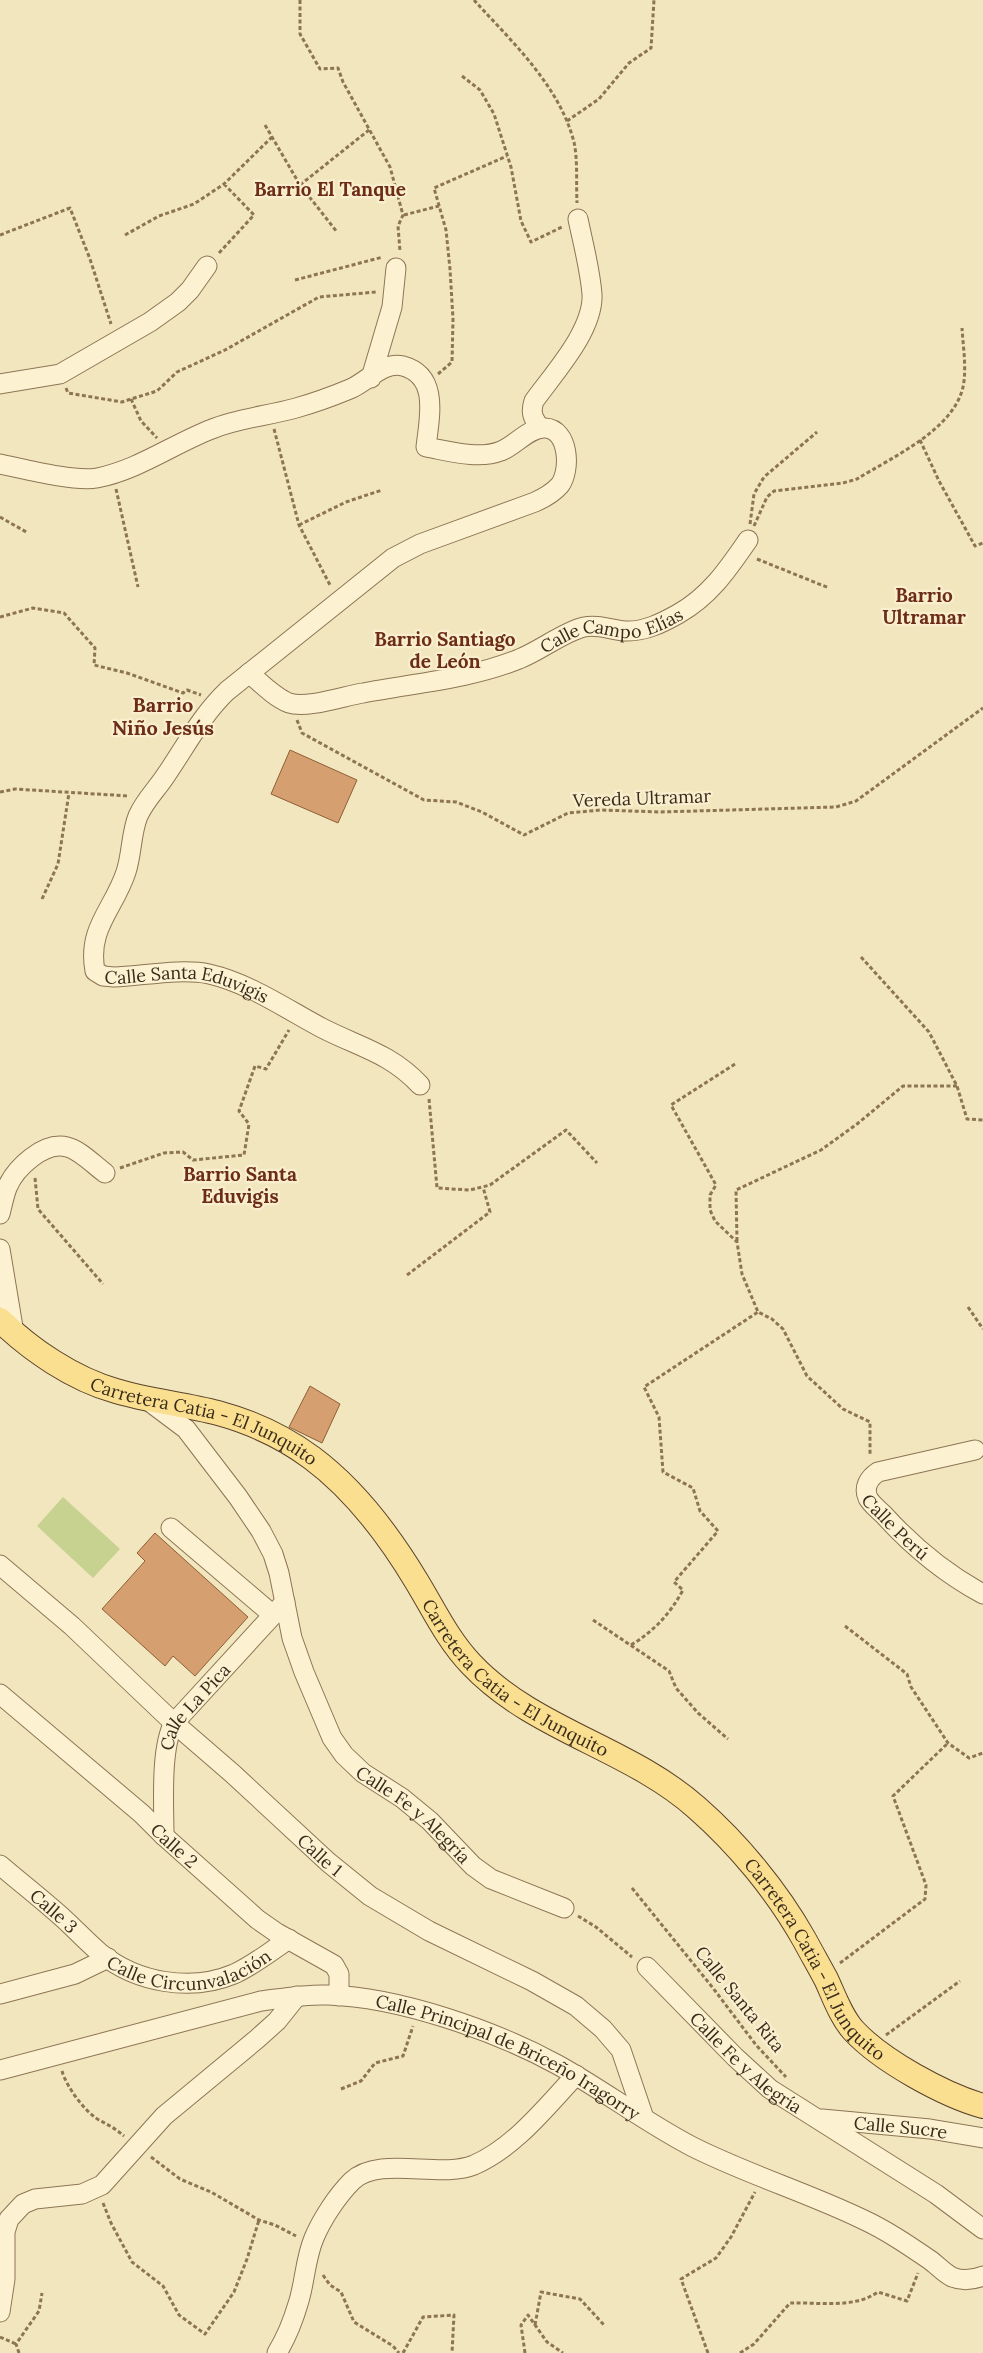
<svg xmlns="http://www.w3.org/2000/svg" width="983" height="2353" viewBox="0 0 983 2353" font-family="Lora,serif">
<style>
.green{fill:#c7d291}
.building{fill:#d59f6f;stroke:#8e5f38}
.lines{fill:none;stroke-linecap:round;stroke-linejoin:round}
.minor-casing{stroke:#8d7554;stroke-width:21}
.major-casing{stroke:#5a432a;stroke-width:26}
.path{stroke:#8d7554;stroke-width:3;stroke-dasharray:4 2.5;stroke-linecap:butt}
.minor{stroke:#fcf2d2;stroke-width:19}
.major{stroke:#fadf91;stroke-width:24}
.labels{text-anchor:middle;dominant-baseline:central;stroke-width:4.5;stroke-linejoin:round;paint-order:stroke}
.street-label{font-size:18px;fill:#3a2c1b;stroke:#f9efce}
.neighbourhood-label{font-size:19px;font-weight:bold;fill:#6c2c16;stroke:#f9efce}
.quarter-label{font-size:20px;font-weight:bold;fill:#6c2c16;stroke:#f9efce}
</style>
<rect width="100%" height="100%" fill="#f2e6be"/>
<!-- green -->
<path class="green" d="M63,1497L120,1549L93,1578L37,1526Z"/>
<!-- building -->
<path class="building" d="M290,750L357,780L338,823L271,794Z
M310,1386L340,1404L322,1443L289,1427Z
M155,1533L248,1617L195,1676L173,1656L165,1666L102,1609L145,1561L137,1553Z"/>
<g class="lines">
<!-- minor casing -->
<g class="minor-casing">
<g id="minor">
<path d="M371,378L392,307L396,268"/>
<path d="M0,384L60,374L150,322L178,302L190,290L207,266"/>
<path d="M540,428C533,418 530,413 534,401C554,373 594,330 592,294C590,269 583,243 578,219"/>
<path id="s1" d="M0,464C24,469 74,482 97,478C138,470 173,444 212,429C238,418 268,416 296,408C314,403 333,396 350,389C367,382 383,361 403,366C440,376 429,419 426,447C449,451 478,460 501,451C515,446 529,427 545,428C569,429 571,470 560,485C553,493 544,498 535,502L420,544L393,558L227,691C201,716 186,746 166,775C157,789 145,800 138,816C131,833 132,854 126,872C114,909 87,928 95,971L103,976L114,977C142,976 181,968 209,974C249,983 286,1009 322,1028C359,1047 390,1053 420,1085"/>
<path id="s2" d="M249,673C261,683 274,697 289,703C307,709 344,696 363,693C415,683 470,679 519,659C540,651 563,632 584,627C598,624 611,630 625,631C644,632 662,623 678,614C710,596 728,569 748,540"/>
<path d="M0,1214C2,1206 4,1196 7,1188C15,1168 44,1141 67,1147C80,1150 94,1165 105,1173"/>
<path d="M0,1249L14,1333"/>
<path id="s3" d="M146,1399L186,1429L238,1497L261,1531L273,1554L279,1573L292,1638L304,1672L332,1738L344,1755L363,1773L402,1798L430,1821L473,1866L491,1879L564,1908"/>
<path id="s4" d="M975,1450L878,1472C869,1478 863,1487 868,1498C871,1504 879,1510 884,1515C912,1546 946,1574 983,1594"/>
<path d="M171,1528L273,1615"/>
<path id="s5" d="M0,1565L72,1626L174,1723L233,1774L328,1862L370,1896L429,1931L532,1981L576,2006L603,2029L621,2050L644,2118"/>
<path id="s6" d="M0,1694L142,1814L164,1836L257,1919L277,1933L334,1965L339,1974V1996"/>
<path id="s7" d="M164,1836C164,1807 160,1748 174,1723L285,1602"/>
<path id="s8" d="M0,1865C21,1883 43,1900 64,1919C76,1930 88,1943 100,1953C137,1983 191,1992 234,1974C254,1965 271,1951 289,1939"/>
<path id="s9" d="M647,1967L735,2057L770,2089L936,2194L983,2229"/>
<path d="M0,1994L75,1974L108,1958"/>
<path id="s10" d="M0,2070L261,2001C284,1998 306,1994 328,1995C399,1997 496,2031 558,2065C603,2090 645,2122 691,2146C746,2174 806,2192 862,2219C886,2230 908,2245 930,2260C937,2265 944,2273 952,2277C962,2281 973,2280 983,2276"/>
<path id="s11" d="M822,2119L930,2129L983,2138"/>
<path d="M0,2312L5,2279V2232L9,2219L23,2204L35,2199L82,2194L102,2185L164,2116L257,2039L277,2021L297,1996"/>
<path d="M277,2353C286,2338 293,2321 298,2304C305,2283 305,2259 314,2238C322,2219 337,2196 352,2181C379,2155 440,2179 474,2165C515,2147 546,2107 576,2075"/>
</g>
</g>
<!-- major casing -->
<g class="major-casing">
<g id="major">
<path id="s12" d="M0,1320C31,1350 73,1379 116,1391C149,1401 184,1404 218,1413C251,1422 285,1438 312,1458C355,1490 390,1537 417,1582C434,1610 448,1640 471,1664C533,1730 630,1748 697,1808C738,1844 777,1891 804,1939C811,1952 819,1966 826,1979C834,1996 841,2017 854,2031C882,2061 944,2095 983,2106"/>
</g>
</g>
<!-- path -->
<path class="path" d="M300,0V34L320,69L338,68L343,82L390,167L403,215L398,226L400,251
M474,0C512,42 559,85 574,142C578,161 576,184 577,203
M462,76L480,90L494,114L511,167L521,221L531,242L562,227
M567,121L599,99L629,63L651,48L654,0
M265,125L300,185L337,232
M300,185L369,130
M404,215L439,206
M0,235L70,208L90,259L111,324
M125,235L159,216L194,204L224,184L272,137
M219,253L254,215L224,184
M295,280L383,257
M438,374L452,362L453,319L450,269L446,230L434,188L507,156
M66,388L68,393L122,402L131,399L157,391L177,372L225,350L319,297L376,292
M131,399L141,421L157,438
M274,429L299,525L331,587
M920,440L939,481L975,546L983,543
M116,489L138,587
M0,517L28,533
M750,524L754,494L764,477L817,432
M299,525L346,502L382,490
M754,526L767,497L774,491L843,483L857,479C892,457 959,428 964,381C966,364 963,345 962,328
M757,559L829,588
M0,617L33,608L64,613L95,648L94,665L127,673L183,693L187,690L201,695
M297,720L302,733L424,800L456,802L482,812L524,835L568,813L601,810L660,812L836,807L856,801L983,708
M0,792L15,789L129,796
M42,899L58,864L69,793
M861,957L929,1032L957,1086L967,1119L983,1120
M735,1064L671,1105L716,1185L710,1195V1210L715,1221L737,1242L742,1274L758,1312L772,1319L783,1329L807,1376L843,1409L870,1422V1456
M429,1099L437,1188L470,1190L490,1185L566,1130L597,1163
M120,1168L164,1153L183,1152L193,1160L244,1155L249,1124L239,1111L255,1066L266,1069L289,1030
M35,1178L38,1209L103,1284
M737,1241L736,1190L821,1150L857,1124L903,1086H957
M407,1275L490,1212L483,1187
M968,1307L983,1329
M593,1620L669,1671L676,1688L698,1713L728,1739
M845,1626L907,1674L911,1687L948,1743L969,1758L983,1753
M631,1645C654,1631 670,1614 683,1590L674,1582L718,1531L700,1511L693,1488L663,1472L659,1417L644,1387L758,1312
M632,1888L713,1988L756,2045L786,2077
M578,1916L596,1927L632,1957
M840,1963L925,1899L926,1885L893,1796L948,1743
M886,2035L960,1981
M62,2071C66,2086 86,2114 101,2121C110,2126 116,2129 124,2136
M341,2089L361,2081L375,2063L403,2056L413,2026
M151,2157L180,2179L211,2192L259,2220L275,2225L296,2236
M103,2203L111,2223L132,2262L163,2286L179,2315L205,2334L234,2292L247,2259L259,2220
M323,2275L330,2285L341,2292L354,2322L393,2346L399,2353
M535,2325L541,2292L580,2299L604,2325
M0,2337L16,2344
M19,2353L16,2344L39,2311L42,2293
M403,2353L423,2317L454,2315L452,2353
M525,2353L521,2325L528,2315L547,2342L563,2353
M708,2353L681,2279L716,2258L731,2237L755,2192
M740,2353L754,2344L790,2303C818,2302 854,2309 878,2292L907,2301L918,2273"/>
<!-- minor -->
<use href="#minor" class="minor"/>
<!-- major -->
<use href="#major" class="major"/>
</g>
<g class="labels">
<!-- street labels -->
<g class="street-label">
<text stroke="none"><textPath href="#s2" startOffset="385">Calle Campo Elías</textPath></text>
<text transform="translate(642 798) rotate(-2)">Vereda Ultramar</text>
<text stroke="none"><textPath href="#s1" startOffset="1524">Calle Santa Eduvigis</textPath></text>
<text stroke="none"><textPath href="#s12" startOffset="231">Carretera Catia - El Junquito</textPath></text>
<text stroke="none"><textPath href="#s4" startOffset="170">Calle Perú</textPath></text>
<text stroke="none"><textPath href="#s12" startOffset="651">Carretera Catia - El Junquito</textPath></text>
<text stroke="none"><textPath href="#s7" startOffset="139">Calle La Pica</textPath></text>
<text stroke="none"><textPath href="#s3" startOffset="509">Calle Fe y Alegría</textPath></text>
<text stroke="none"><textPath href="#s6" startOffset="231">Calle 2</textPath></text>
<text stroke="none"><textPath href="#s5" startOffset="432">Calle 1</textPath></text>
<text stroke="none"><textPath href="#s8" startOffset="71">Calle 3</textPath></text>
<text stroke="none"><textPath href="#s8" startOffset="230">Calle Circunvalación</textPath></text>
<text stroke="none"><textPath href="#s12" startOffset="1071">Carretera Catia - El Junquito</textPath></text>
<text transform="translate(740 1999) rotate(51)">Calle Santa Rita</text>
<text stroke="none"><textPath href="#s10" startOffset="530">Calle Principal de Briceño Iragorry</textPath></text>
<text stroke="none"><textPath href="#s9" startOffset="138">Calle Fe y Alegría</textPath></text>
<text stroke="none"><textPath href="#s11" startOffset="79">Calle Sucre</textPath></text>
</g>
<!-- neighbourhood labels -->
<g class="neighbourhood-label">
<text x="330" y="189">Barrio El Tanque</text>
<text x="924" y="595">Barrio<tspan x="924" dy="22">Ultramar</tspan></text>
<text x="445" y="639">Barrio Santiago<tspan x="445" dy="22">de León</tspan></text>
<text x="240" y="1174">Barrio Santa<tspan x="240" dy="22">Eduvigis</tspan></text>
</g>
<!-- quarter labels -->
<g class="quarter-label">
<text x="163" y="704">Barrio<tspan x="163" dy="23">Niño Jesús</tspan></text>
</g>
</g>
</svg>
